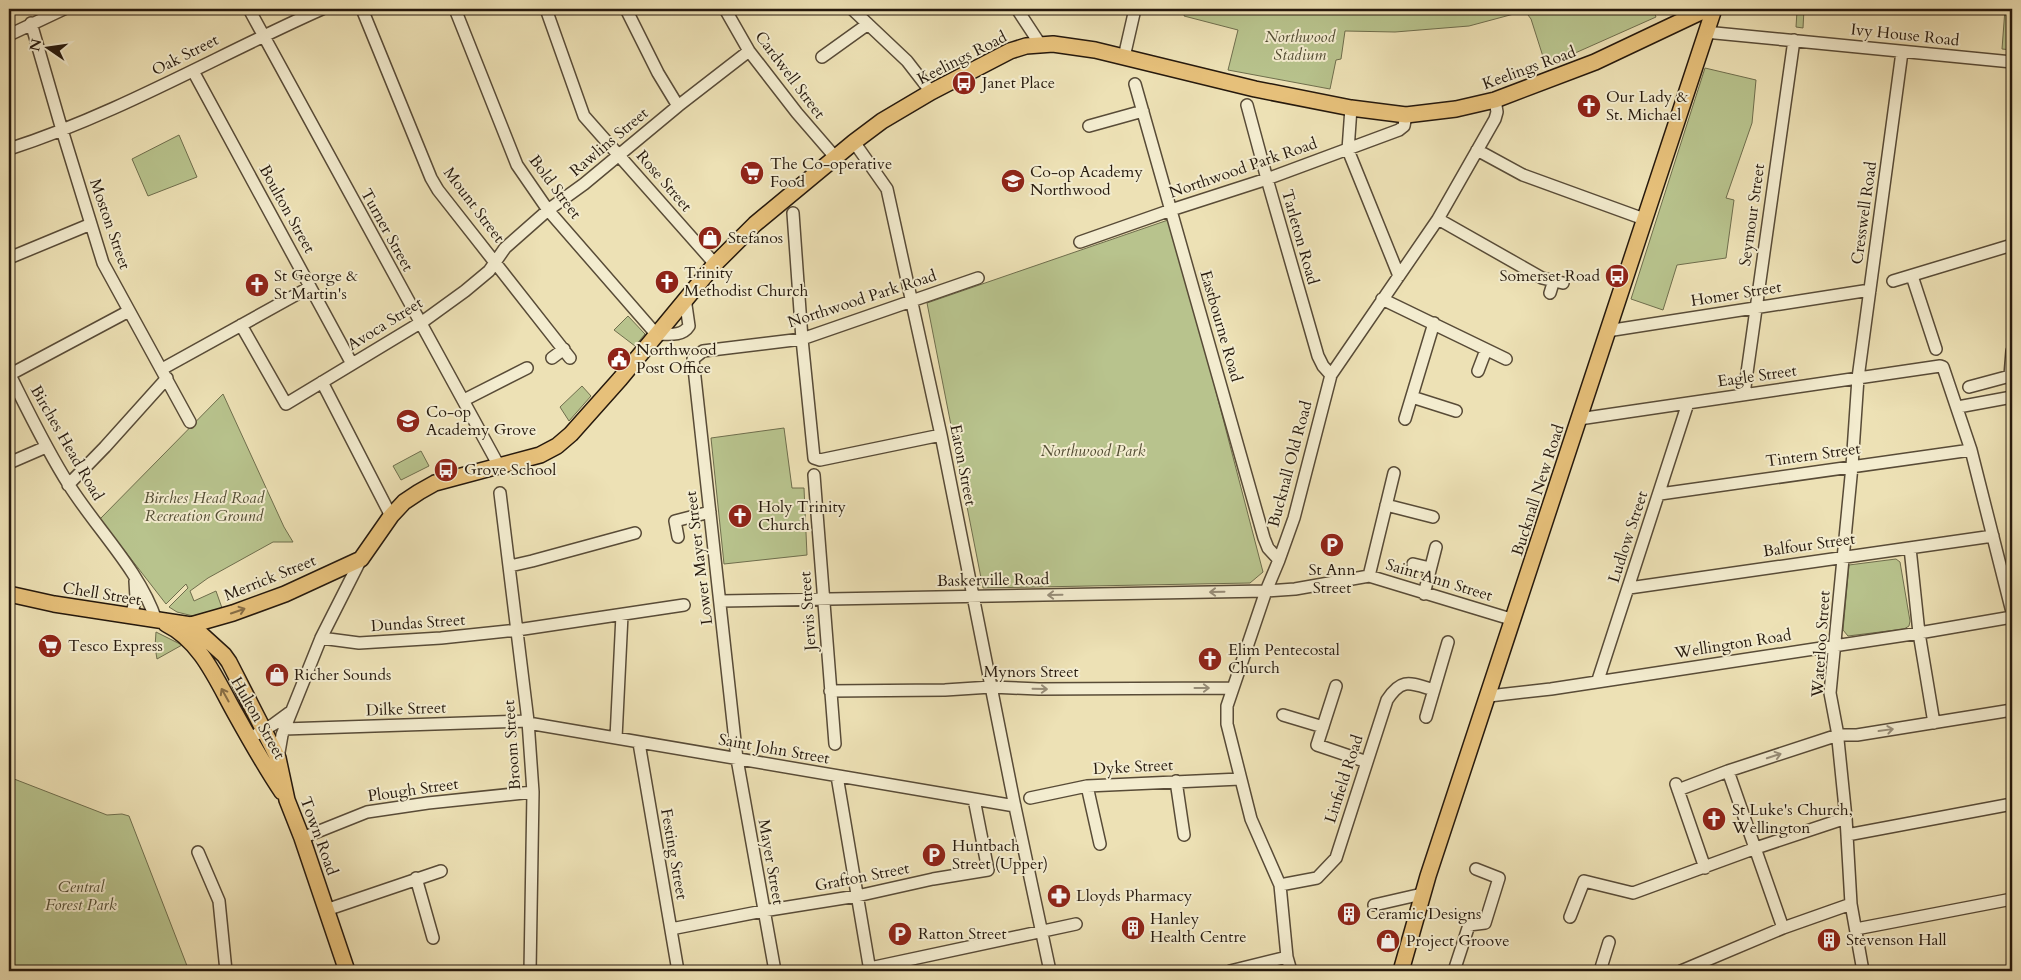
<svg xmlns="http://www.w3.org/2000/svg" width="2021" height="980" viewBox="0 0 2021 980" font-family="Cardo,serif">
<style>
.green{fill:#b8c38d;stroke:#6f6e4d}
.lines{fill:none;stroke-linecap:round;stroke-linejoin:round}
.minor-casing{stroke:#584b37;stroke-width:14}
.major-casing{stroke:#26190d;stroke-width:18}
.minor{stroke:#f3eccf;stroke-width:11}
.major{stroke:#e6c07a;stroke-width:15}
.oneway{stroke:#978d78}
.oneway2{stroke:#866c44}
.labels{text-anchor:middle;dominant-baseline:central;stroke-width:4;stroke-linejoin:round;paint-order:stroke}
.street-label{font-size:16px;fill:#26190d;stroke:#f3eccf}
.park-label{font-size:16px;font-style:italic;fill:#524c33;stroke:#f3eccf}
.poi-label{font-size:16px;fill:#26190d;stroke:#f3eccf;text-anchor:start}
</style>
<rect width="100%" height="100%" fill="#ede1b5"/>
<filter id="stains"><feTurbulence type="fractalNoise" baseFrequency=".004" numOctaves="4"/><feColorMatrix values="0 0 0 0 .2 0 0 0 0 .09 0 0 0 0 .02 0 0 0 .5 -.17"/></filter>
<radialGradient id="worn" r=".72"><stop offset=".6" stop-color="#630" stop-opacity="0"/><stop offset="1" stop-color="#630" stop-opacity=".3"/></radialGradient>
<!-- green -->
<path class="green" d="M1186,9H1653L1656,17L1546,66L1531,19L1525,11L1469,26L1395,32L1345,31L1341,59L1336,60L1330,89L1228,70L1238,30L1184,16Z
M1795,9H1804L1803,28L1796,27L1797,11Z
M2005,9H2012V50L2002,49Z
M1705,68L1756,80L1752,123L1726,198L1734,200L1726,258L1677,265L1663,310L1631,299Z
M179,135L197,177L148,196L132,159Z
M1171,219L1263,572L1250,583L983,588L927,303Z
M628,316L645,334L635,346L614,330Z
M582,386L591,396L569,421L560,407Z
M223,394L284,527L293,542H273L208,578L190,591L194,601L216,591L222,608L193,616L177,612L169,607L188,588L186,584L166,604L100,519Z
M784,428L792,488H804L807,555L724,564L711,438Z
M421,451L429,466L401,480L393,466Z
M1896,559L1900,562L1910,621L1909,626L1904,629L1848,636L1843,630L1849,565Z
M156,632L182,645L157,659L155,647Z
M9,777L107,815L122,814L129,816L189,971H9Z"/>
<g class="lines">
<!-- minor casing -->
<g class="minor-casing">
<path id="minor" d="M249,9L499,466
M362,9L431,178L438,190L570,358
M455,9L517,165L548,210L656,334C668,334 682,337 689,326L685,298
M546,9L584,116L715,264
M626,9L658,73L678,106
M725,9L749,51L797,113L835,157
M852,9L907,61L931,92
M1017,9L1040,44
M31,23L62,130L103,263L190,422
M1705,32L2012,62
M9,35L64,9
M822,57L868,24
M1124,57L1135,9
M193,71L352,364
M1135,84L1264,538L1268,548L1279,560
M1247,105L1267,179L1318,356L1323,366L1331,375
M1351,108L1348,150L1399,276
M1089,126L1143,111
M854,142L887,189L941,435L1014,802L1050,971
M9,149C118,114 218,55 322,9
M1477,150L1523,175L1644,219
M793,213L802,339L814,458L820,460L941,435
M1438,219L1542,278L1563,283
M1080,242L1171,210L1267,179L1399,130L1404,126L1406,115
M9,258L91,224
M1912,276L1936,349
M1893,281L2012,245
M1550,293L1554,280
M1382,299L1506,359
M241,325L286,404L425,320L465,291L489,271L505,248L548,210L584,184L678,106L749,51
M1607,331L1870,290
M552,358L564,349
M162,369L310,287
M1478,371L1486,350
M9,373C28,411 46,449 69,485C96,528 140,571 156,620
M9,375L129,311
M322,382L391,516
M1969,387L2010,376L2012,351
M1744,394L1794,40
M1412,397L1456,411
M464,400L527,368
M1958,407L2012,397
M1405,419L1434,323
M1579,419L1940,366L1943,367L1971,450L2012,612
M9,463L46,447
M814,475L835,744
M68,485L105,447L167,378
M500,493L528,721L533,792L530,971
M1660,494L1971,450
M1386,505L1433,517
M678,537L675,521L710,512
M1910,548L1919,633L1934,723
M1413,564L1430,568
M510,566L532,561L635,533
M1369,576L1394,473
M1629,588L1993,536
M1424,594L1436,547
M721,601L1266,591L1295,589L1369,576L1514,620
M131,616L136,598L135,581
M321,638L359,643L441,638L517,630L684,605
M1598,680L1688,403
M1336,686L1317,745L1367,762
M830,691L945,690L991,687L1039,689L1232,688
M1489,696L1551,689L1919,633L2012,617
M1283,715L1323,727
M1426,717L1448,642
M528,723L1015,806
M284,729L528,721
M257,734L274,724L289,713
M616,738L622,615
M639,743L678,971
M278,758L282,735L321,638L361,559
M1728,771L1783,928
M837,776L870,971
M1176,781L1184,835
M1676,784L1705,868
M1087,786L1100,844
M1678,790L1728,771L1838,735H1857L2012,710
M1030,798L1087,786L1240,779
M1847,835L2012,804
M302,838L367,812L428,803L533,792
M198,852L219,901L226,971
M416,878L433,938
M1280,885L1317,878L1336,858L1387,700C1402,677 1410,683 1434,690
M1374,905L1422,894
M326,910L441,871
M1570,917L1584,881L1633,893L1756,848L1846,818
M671,929L763,911L857,896L933,879L988,870L974,799
M1856,929L2012,899
M870,968L1076,924
M775,971L737,759L693,359L703,351L802,339L978,278
M1230,971L1287,957
M1291,971L1287,957L1280,885L1251,819L1227,724V706L1266,591L1279,560L1294,518L1331,375L1438,219L1495,119L1497,112L1495,100
M1454,971L1469,925L1485,923L1499,878L1476,869
M1600,971L1609,942
M1681,971L1783,928L1851,904
M1863,971L1851,904L1846,818L1837,730L1830,693L1852,466L1858,378L1902,52"/>
</g>
<!-- major casing -->
<g class="major-casing">
<path id="major" d="M9,594L54,604L191,625L233,613L285,594L361,559L391,516L404,502L419,492L435,483L540,455L557,446L571,434L620,379L715,264L755,224L854,142L882,121L931,92L1010,51L1026,46L1053,44L1095,50L1255,89L1351,108L1406,115L1456,109L1495,100L1595,62L1707,9
M166,624C201,641 217,681 235,713C250,740 265,767 282,792
M191,625L224,655L229,662L278,758L287,800L302,838L347,971
M1401,971L1428,876L1714,9"/>
</g>
<!-- minor -->
<use href="#minor" class="minor"/>
<!-- major -->
<use href="#major" class="major"/>
</g>
<!-- one-way arrows -->
<defs><path id="oneway-shaft" d="M-6 0H5M1.5-3L5.5 0L1.5 3" fill="none" stroke-width="1.6" stroke-linecap="round" stroke-linejoin="round" transform="scale(1.25)"/></defs>
<g class="oneway">
<use href="#oneway-shaft" transform="translate(1217 592) rotate(179)"/>
<use href="#oneway-shaft" transform="translate(1055 595) rotate(179)"/>
<use href="#oneway-shaft" transform="translate(1202 688)"/>
<use href="#oneway-shaft" transform="translate(1040 689) rotate(1)"/>
<use href="#oneway-shaft" transform="translate(1886 730) rotate(-8)"/>
<use href="#oneway-shaft" transform="translate(1774 756) rotate(-18)"/>
</g>
<g class="oneway2">
<use href="#oneway-shaft" transform="translate(238 611) rotate(-19)"/>
<use href="#oneway-shaft" transform="translate(225 695) rotate(-119)"/>
</g>
<!-- icons -->
<defs>
<g id="bus-disc" transform="scale(1.25)"><circle r="9.5" fill="#8f2418" stroke="#f3eccf"/><path d="M-5-6H5V4H4V6H2V4H-2V6H-4V4H-5ZM-3.5-4V0h7V-4ZM-3.5 1.2v1.5H-2V1.2ZM2 1.2v1.5H3.5V1.2Z" fill="#fff"/></g>
<g id="church-disc" transform="scale(1.25)"><circle r="9.5" fill="#8f2418" stroke="#f3eccf"/><path d="M-1.2-6h2.4v3.5h3.3v2.4h-3.3V6h-2.4V-.1h-3.3v-2.4h3.3Z" fill="#fff"/></g>
<g id="supermarket-disc" transform="scale(1.25)"><circle r="9.5" fill="#8f2418" stroke="#f3eccf"/><path d="M-6-5.5h2.5l.6 2H6L4.5 2H-2.5L-4.4-4H-6ZM-1.5 3.2a1.3 1.3 0 1 0 .1 0ZM3 3.2a1.3 1.3 0 1 0 .1 0Z" fill="#fff"/></g>
<g id="school-disc" transform="scale(1.25)"><circle r="9.5" fill="#8f2418" stroke="#f3eccf"/><path d="M0-5L7-2L0 1L-7-2ZM-4 1L0 2.5L4 1V4Q0 6-4 4Z" fill="#fff"/></g>
<g id="shop-disc" transform="scale(1.25)"><circle r="9.5" fill="#8f2418" stroke="#f3eccf"/><path d="M-5-2.5h2.3a2.7 3.5 0 0 1 5.4 0H5L5.5 6h-11ZM-1.5-2.5h3a1.5 2.3 0 0 0-3 0Z" fill="#fff"/></g>
<g id="civic-disc" transform="scale(1.25)"><circle r="9.5" fill="#8f2418" stroke="#f3eccf"/><path d="M-.6-6.5H3V-4.5H.6V-3L4-1V1h2V6H-6V1h2V-1L-.6-3ZM-1.2 2.5V6h2.4V2.5Z" fill="#fff"/></g>
<g id="parking-disc" transform="scale(1.25)"><circle r="9.5" fill="#8f2418" stroke="#f3eccf"/><path d="M-3.5-5.5H1a3.5 3.5 0 0 1 0 7H-1V5.5H-3.5ZM-1-3.4V-.6H.8a1.4 1.4 0 0 0 0-2.8Z" fill="#fff"/></g>
<g id="pharmacy-disc" transform="scale(1.25)"><circle r="9.5" fill="#8f2418" stroke="#f3eccf"/><path d="M-2-6h4v4h4v4h-4v4h-4v-4h-4v-4h4Z" fill="#fff"/></g>
<g id="building-disc" transform="scale(1.25)"><circle r="9.5" fill="#8f2418" stroke="#f3eccf"/><path d="M-4-6H4V6H1V3H-1V6H-4ZM-2.5-4.3h1.7v1.8h-1.7ZM.8-4.3h1.7v1.8H.8ZM-2.5-1h1.7V.8h-1.7ZM.8-1h1.7V.8H.8Z" fill="#fff"/></g>
</defs>
<g fill-rule="evenodd">
<use href="#bus-disc" x="964" y="83"/>
<use href="#church-disc" x="1589" y="106"/>
<use href="#supermarket-disc" x="752" y="173"/>
<use href="#school-disc" x="1013" y="181"/>
<use href="#shop-disc" x="710" y="238"/>
<use href="#bus-disc" x="1617" y="276"/>
<use href="#church-disc" x="667" y="282"/>
<use href="#church-disc" x="257" y="285"/>
<use href="#civic-disc" x="619" y="359"/>
<use href="#school-disc" x="408" y="421"/>
<use href="#bus-disc" x="446" y="470"/>
<use href="#church-disc" x="740" y="516"/>
<use href="#parking-disc" x="1332" y="545"/>
<use href="#supermarket-disc" x="50" y="646"/>
<use href="#church-disc" x="1210" y="659"/>
<use href="#shop-disc" x="277" y="675"/>
<use href="#church-disc" x="1714" y="819"/>
<use href="#parking-disc" x="934" y="855"/>
<use href="#pharmacy-disc" x="1059" y="896"/>
<use href="#building-disc" x="1349" y="914"/>
<use href="#building-disc" x="1133" y="928"/>
<use href="#parking-disc" x="900" y="934"/>
<use href="#building-disc" x="1829" y="940"/>
<use href="#shop-disc" x="1388" y="941"/>
</g>
<g class="labels">
<!-- street labels -->
<g class="street-label">
<text transform="translate(1905 35) rotate(6)">Ivy House Road</text>
<text transform="translate(185 55) rotate(-27)">Oak Street</text>
<text transform="translate(962 58) rotate(-27)">Keelings Road</text>
<text transform="translate(1529 68) rotate(-20)">Keelings Road</text>
<text transform="translate(790 75) rotate(53)">Cardwell Street</text>
<text transform="translate(609 142) rotate(-40)">Rawlins Street</text>
<text transform="translate(1243 168) rotate(-19)">Northwood Park Road</text>
<text transform="translate(664 181) rotate(49)">Rose Street</text>
<text transform="translate(555 187) rotate(53)">Bold Street</text>
<text transform="translate(474 205) rotate(53)">Mount Street</text>
<text transform="translate(287 209) rotate(61)">Boulton Street</text>
<text transform="translate(1864 213) rotate(-82)">Cresswell Road</text>
<text transform="translate(1752 215) rotate(-82)">Seymour Street</text>
<text transform="translate(110 224) rotate(71)">Moston Street</text>
<text transform="translate(387 230) rotate(61)">Turner Street</text>
<text transform="translate(1300 237) rotate(74)">Tarleton Road</text>
<text transform="translate(1736 294) rotate(-9)">Homer Street</text>
<text transform="translate(862 299) rotate(-18)">Northwood Park Road</text>
<text transform="translate(385 324) rotate(-32)">Avoca Street</text>
<text transform="translate(1221 326) rotate(74)">Eastbourne Road</text>
<text transform="translate(1757 376) rotate(-8)">Eagle Street</text>
<text transform="translate(67 443) rotate(60)">Birches Head Road</text>
<text transform="translate(1813 455) rotate(-8)">Tintern Street</text>
<text transform="translate(1290 464) rotate(-75)">Bucknall Old Road</text>
<text transform="translate(963 465) rotate(79)">Eaton Street</text>
<text transform="translate(1538 490) rotate(-72)">Bucknall New Road</text>
<text transform="translate(1628 537) rotate(-72)">Ludlow Street</text>
<text transform="translate(1809 545) rotate(-8)">Balfour Street</text>
<text transform="translate(699 558) rotate(-97)">Lower Mayer Street</text>
<text transform="translate(270 578) rotate(-22)">Merrick Street</text>
<text transform="translate(993 580) rotate(-1)">Baskerville Road</text>
<text transform="translate(1439 580) rotate(17)">Saint Ann Street</text>
<text transform="translate(102 594) rotate(9)">Chell Street</text>
<text transform="translate(808 611) rotate(-94)">Jervis Street</text>
<text transform="translate(418 623) rotate(-4)">Dundas Street</text>
<text transform="translate(1733 644) rotate(-9)">Wellington Road</text>
<text transform="translate(1821 644) rotate(-86)">Waterloo Street</text>
<text x="1031" y="672">Mynors Street</text>
<text transform="translate(406 709) rotate(-2)">Dilke Street</text>
<text transform="translate(258 718) rotate(60)">Hulton Street</text>
<text transform="translate(512 745) rotate(-94)">Broom Street</text>
<text transform="translate(774 749) rotate(10)">Saint John Street</text>
<text transform="translate(1133 767) rotate(-3)">Dyke Street</text>
<text transform="translate(1344 779) rotate(-72)">Linfield Road</text>
<text transform="translate(413 790) rotate(-8)">Plough Street</text>
<text transform="translate(319 836) rotate(70)">Town Road</text>
<text transform="translate(674 854) rotate(80)">Festing Street</text>
<text transform="translate(771 862) rotate(80)">Mayer Street</text>
<text transform="translate(862 877) rotate(-11)">Grafton Street</text>
</g>
<!-- park labels -->
<g class="park-label">
<text x="1300" y="37">Northwood<tspan x="1300" dy="18">Stadium</tspan></text>
<text x="1093" y="451">Northwood Park</text>
<text x="204" y="498">Birches Head Road<tspan x="204" dy="18">Recreation Ground</tspan></text>
<text x="81" y="887">Central<tspan x="81" dy="18">Forest Park</tspan></text>
</g>
<!-- poi labels -->
<g class="poi-label">
<text x="982" y="83">Janet Place</text>
<text x="1606" y="97">Our Lady &amp;<tspan x="1606" dy="18">St. Michael</tspan></text>
<text x="770" y="164">The Co-operative<tspan x="770" dy="18">Food</tspan></text>
<text x="1030" y="172">Co-op Academy<tspan x="1030" dy="18">Northwood</tspan></text>
<text x="728" y="238">Stefanos</text>
<text x="684" y="273">Trinity<tspan x="684" dy="18">Methodist Church</tspan></text>
<text x="274" y="276">St George &amp;<tspan x="274" dy="18">St Martin's</tspan></text>
<text x="1600" y="276" text-anchor="end">Somerset Road</text>
<text x="636" y="350">Northwood<tspan x="636" dy="18">Post Office</tspan></text>
<text x="426" y="412">Co-op<tspan x="426" dy="18">Academy Grove</tspan></text>
<text x="464" y="470">Grove School</text>
<text x="758" y="507">Holy Trinity<tspan x="758" dy="18">Church</tspan></text>
<text x="1332" y="570" text-anchor="middle">St Ann<tspan x="1332" dy="18">Street</tspan></text>
<text x="68" y="646">Tesco Express</text>
<text x="1228" y="650">Elim Pentecostal<tspan x="1228" dy="18">Church</tspan></text>
<text x="294" y="675">Richer Sounds</text>
<text x="1732" y="810">St Luke's Church,<tspan x="1732" dy="18">Wellington</tspan></text>
<text x="952" y="846">Huntbach<tspan x="952" dy="18">Street (Upper)</tspan></text>
<text x="1076" y="896">Lloyds Pharmacy</text>
<text x="1366" y="914">Ceramic Designs</text>
<text x="1150" y="919">Hanley<tspan x="1150" dy="18">Health Centre</tspan></text>
<text x="918" y="934">Ratton Street</text>
<text x="1846" y="940">Stevenson Hall</text>
<text x="1406" y="941">Project Groove</text>
</g>
</g>
<!-- margin -->
<rect width="2021" height="980" fill="none" stroke="#ede1b5" stroke-width="30"/>
<rect x="10" y="10" width="2001" height="960" fill="none" stroke="#26190d" stroke-width="2.5"/>
<rect x="15" y="15" width="1991" height="950" fill="none" stroke="#26190d"/>
<!-- north arrow -->
<g transform="translate(48 48) rotate(283)" stroke="#f3eccf" stroke-width="4" paint-order="stroke">
<path d="M0-4L9 19L0 12L-9 19Z" fill="#26190d"/>
<text y="-8" font-size="14" font-weight="bold" text-anchor="middle" fill="#26190d">N</text>
</g>
<rect width="100%" height="100%" filter="url(#stains)"/>
<rect width="100%" height="100%" fill="url(#worn)"/>
</svg>
